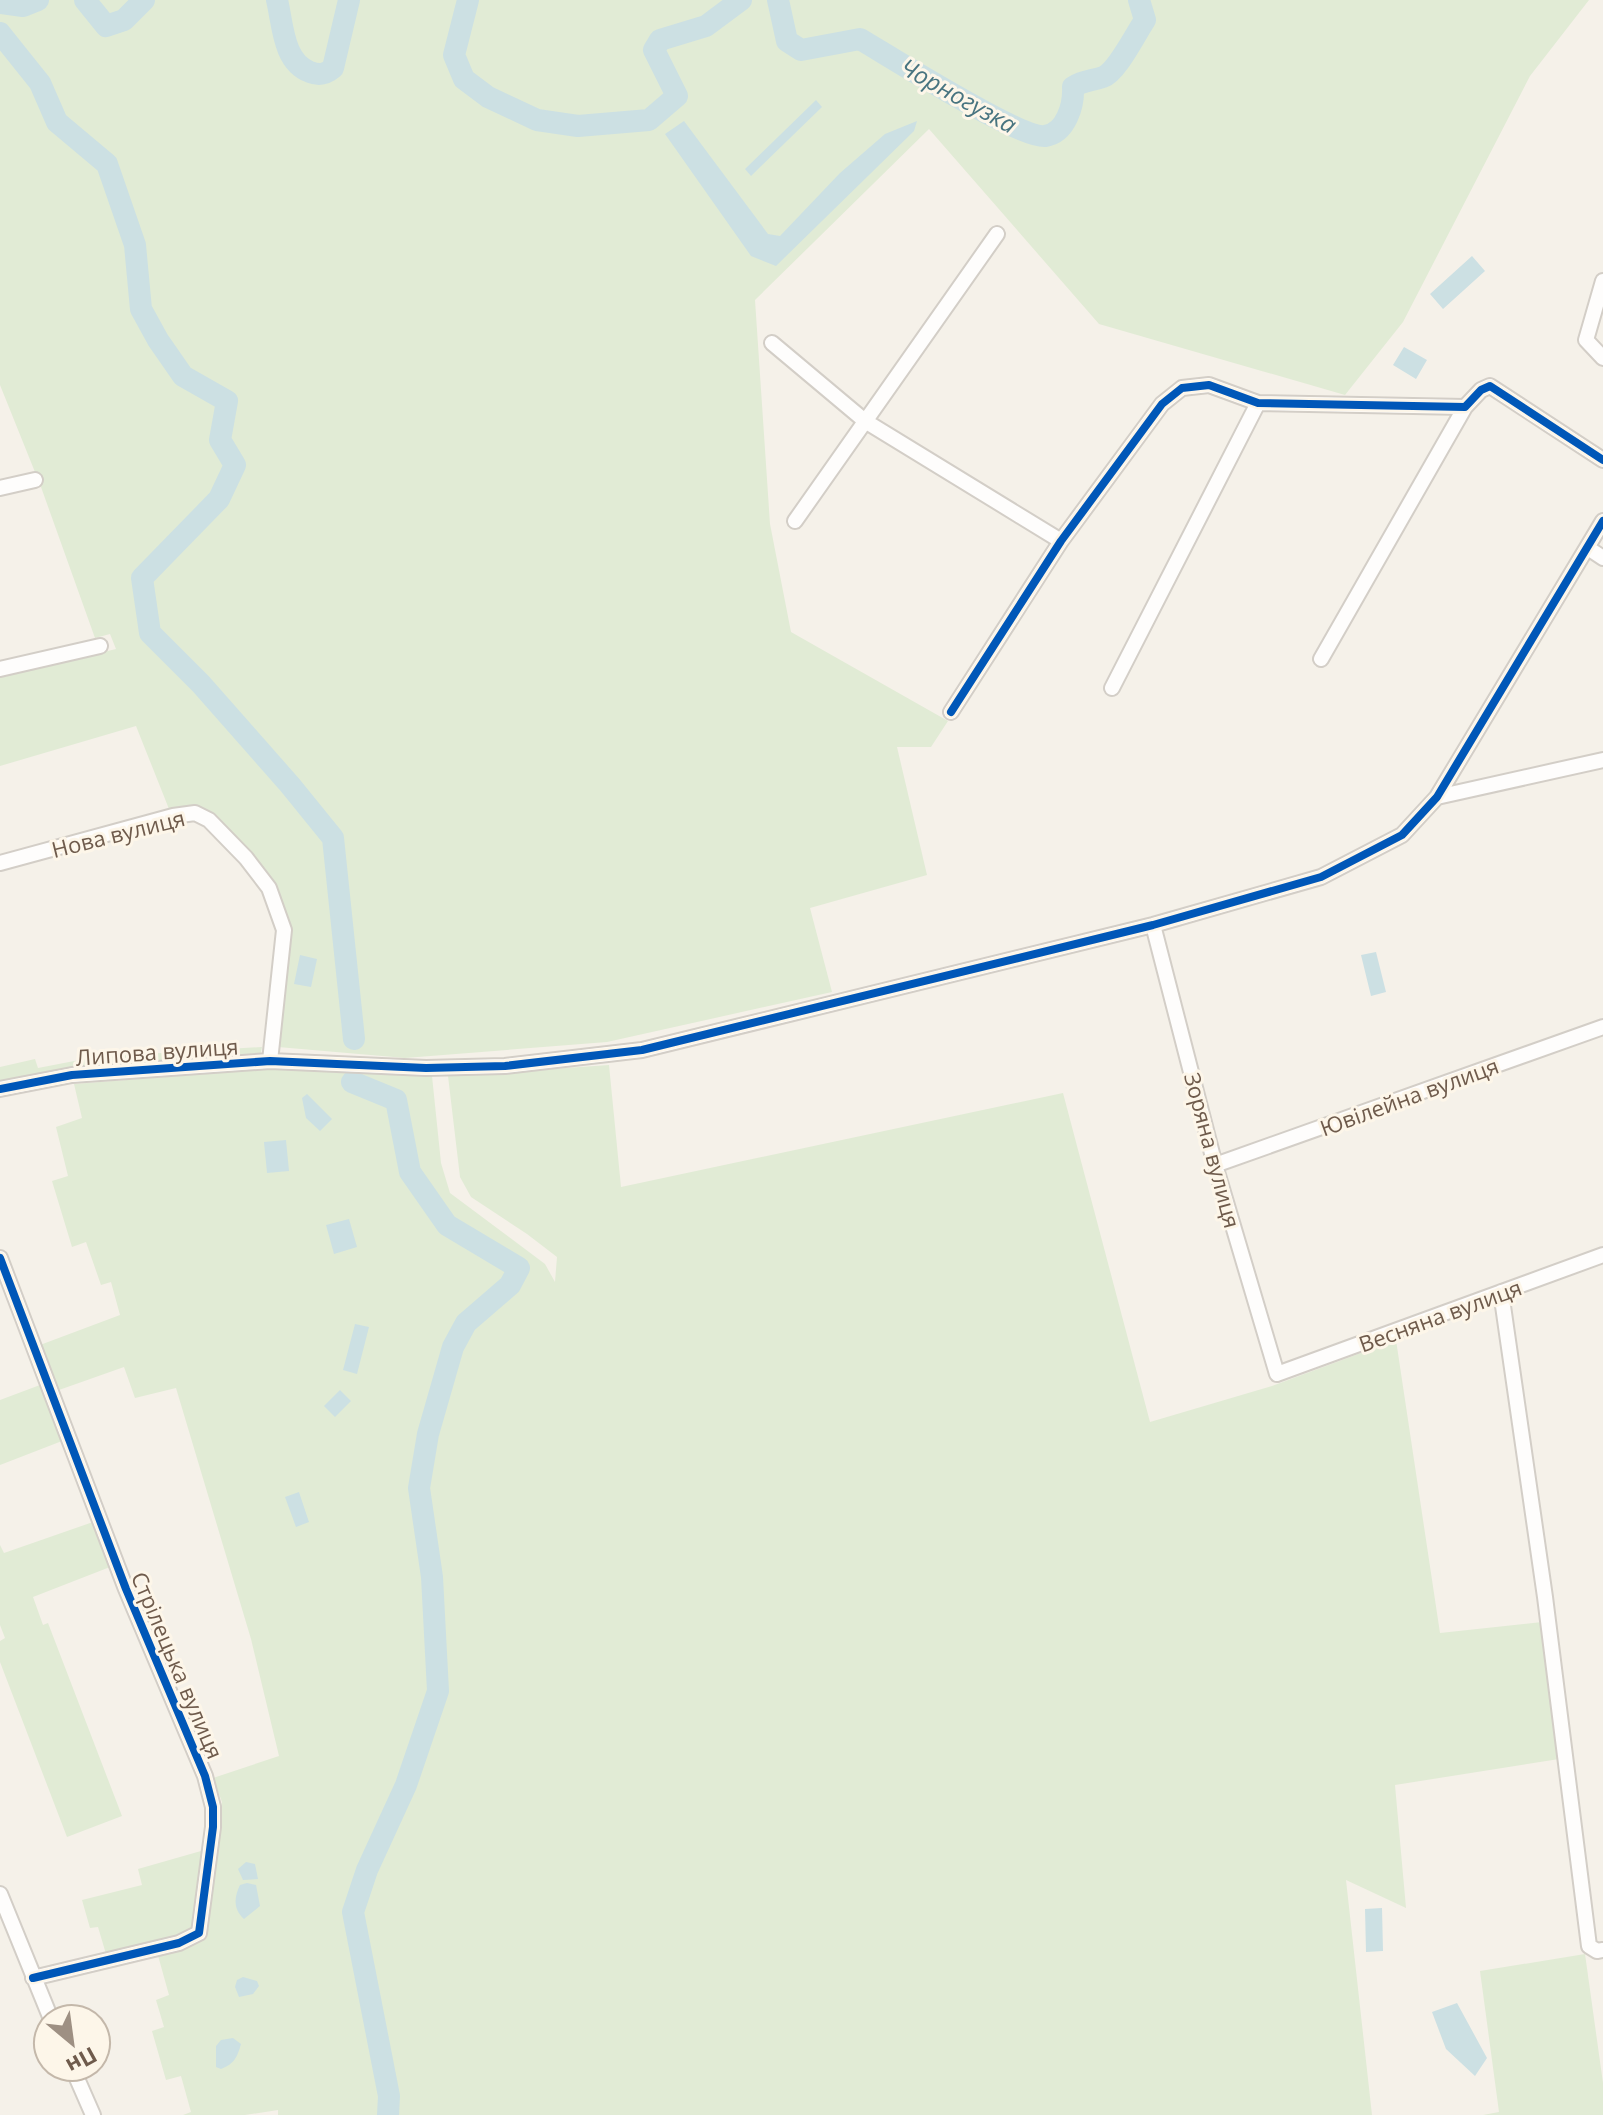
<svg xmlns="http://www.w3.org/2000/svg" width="1603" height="2115" viewBox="0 0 1603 2115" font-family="'Open Sans',sans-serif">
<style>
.green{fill:#e1ebd5}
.water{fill:#cce0e3}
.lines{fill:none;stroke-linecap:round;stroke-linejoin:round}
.river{stroke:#cce0e3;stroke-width:22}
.street-casing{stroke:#d3cec7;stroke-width:18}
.street{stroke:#fefdfc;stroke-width:14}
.cycleway-casing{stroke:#fdf6e9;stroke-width:13}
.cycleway{stroke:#0057b8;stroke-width:8}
.labels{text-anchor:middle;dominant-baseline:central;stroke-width:6;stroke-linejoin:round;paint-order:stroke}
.street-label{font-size:22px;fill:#6f5b4c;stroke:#fdf6e9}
.water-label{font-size:24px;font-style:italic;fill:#487480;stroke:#fdf6e9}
</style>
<rect width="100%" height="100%" fill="#f5f1e9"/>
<!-- green -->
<path class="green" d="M0,0H1589L1530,76L1403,322L1345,395L1099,324L929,129L755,300L770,524L791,632L948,721L931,747H897L927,875L810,908L832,992L607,1042L405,1058L278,1047L292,930L276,885L251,851L212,815L194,806L169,809L136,726L0,766V677L116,649L110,634L95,638L41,487L0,385Z
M262,1047L260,1056L0,1083V1067L35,1059L38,1068L95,1057Z
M609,1065L621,1187L1063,1093L1150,1422L1272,1386L1396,1340L1440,1633L1542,1622L1559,1759L1395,1785L1406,1908L1346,1880L1372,2115H278V2110L245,2115H183L191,2112L181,2076L166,2080L152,2031L164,2027L156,2000L169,1995L157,1952L192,1943L215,1851L222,1802L213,1778L279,1756L251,1639L176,1388L135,1398L124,1367L59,1390L40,1345L120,1315L111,1282L101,1285L86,1242L72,1247L52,1181L68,1176L56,1127L82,1118L74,1084L268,1069L432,1076L441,1163L450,1193L545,1264L555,1282L557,1257L527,1234L471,1197L460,1177L448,1076Z
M40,1385L62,1441L0,1465V1400Z
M93,1522L110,1567L33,1597L43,1625L48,1623L122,1816L67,1837L0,1662V1641L5,1638L0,1625V1545L4,1553Z
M208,1849L199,1923L189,1937L106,1954L98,1927L90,1928L82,1900L142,1885L138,1869Z
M1585,1954L1603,2083V2115H1483L1499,2112L1480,1971Z"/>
<!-- water -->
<path class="water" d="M816,100L822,107L751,176L745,169Z
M684,121L768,234L780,236L840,173L885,134L917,121L914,131L776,266L751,256L665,134Z
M1472,256L1485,271L1443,309L1430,294Z
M1404,347L1427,360L1416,379L1393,365Z
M1376,952L1386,992L1371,996L1361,955Z
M300,955L317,959L311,987L294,984Z
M307,1094L332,1119L320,1131L306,1118L302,1098Z
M286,1140L289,1171L267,1173L264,1142Z
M349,1219L357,1247L334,1254L326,1225Z
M355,1324L369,1327L357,1374L343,1370Z
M340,1390L351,1401L335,1417L324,1406Z
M299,1492L309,1522L296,1527L285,1497Z
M246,1862L255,1864L258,1879L243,1880L238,1869Z
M247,1883L256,1885L260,1906L244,1919C233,1909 234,1897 240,1885Z
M1382,1908L1383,1951L1366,1952L1365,1909Z
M243,1977L257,1981L259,1986L253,1994L239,1997L235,1987L237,1980Z
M1457,2003L1487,2058L1475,2076L1446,2049L1432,2012Z
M233,2038L241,2044C237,2058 234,2064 221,2069L216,2067V2046L221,2040Z"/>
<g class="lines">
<!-- river -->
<path class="river" d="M85,0L106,26L124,20L144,0
M277,0C283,25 283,62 310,72C320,76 326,74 333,68L349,0
M468,0L454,55L464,79L488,97L537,120L578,126L649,120L677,96L654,50L660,40L706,26L741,0
M778,0L787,41L801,50L860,39C889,56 1020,139 1045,136C1066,133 1074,105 1073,87C1084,80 1092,81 1103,77C1117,72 1136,33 1145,20L1139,0
M0,3L23,6L38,0
M0,33L40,83L57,122L107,164L135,245L141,309L158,340L183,376L227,401L220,440L235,465L219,499L142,578L150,633L201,684L290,785L333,838L354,1039
M352,1082L396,1100L410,1172L447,1225L519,1268L510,1285L466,1323L453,1347L428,1434L419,1488L432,1577L438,1691L406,1785L367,1870L353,1912L389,2096L388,2115"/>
<!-- street casing -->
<g class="street-casing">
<path id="street" d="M1603,281L1586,340L1603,358
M772,343L865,421L1061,541
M0,488L35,480
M795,521L997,234
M1588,548L1603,558
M1321,659L1465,407
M0,669L100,646
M1112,688L1258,403
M951,712L1061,541L1162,404L1182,388L1209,385L1258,403L1465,407L1481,390L1490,386L1603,460
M1437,797L1603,760
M0,863L173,816L195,813L209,820L246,858L269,888L284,930L270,1061
M1153,925L1215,1165L1277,1374L1603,1255
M0,1089L72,1075L270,1061L426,1068L505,1066L642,1050L1153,925L1321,877L1402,835L1437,797L1603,521
M1215,1165L1603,1027
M0,1258L126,1589L205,1776L213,1807V1827L199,1933L179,1943L33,1978
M1501,1292L1545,1597L1589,1946L1597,1951L1603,1950
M0,1894L51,2019
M72,2067L93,2115"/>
</g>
<!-- street -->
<use href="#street" class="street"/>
<!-- cycleway casing -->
<g class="cycleway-casing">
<path id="cycleway" d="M951,712L1061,541L1162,404L1182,388L1209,385L1258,403L1465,407L1481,390L1490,386L1603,460
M0,1089L72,1075L270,1061L426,1068L505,1066L642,1050L1153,925L1321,877L1402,835L1437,797L1603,521
M0,1258L126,1589L205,1776L213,1807V1827L199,1933L179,1943L33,1978"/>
</g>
<!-- cycleway -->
<use href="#cycleway" class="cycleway"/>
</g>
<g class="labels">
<!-- street labels -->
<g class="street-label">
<text transform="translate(118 833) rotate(-14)">Нова вулиця</text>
<text transform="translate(157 1051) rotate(-4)">Липова вулиця</text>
<text transform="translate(1409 1096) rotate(-20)">Ювілейна вулиця</text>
<text transform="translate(1213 1150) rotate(75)">Зоряна вулиця</text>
<text transform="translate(1440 1315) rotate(-20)">Весняна вулиця</text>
<text transform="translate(178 1665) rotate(67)">Стрілецька вулиця</text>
</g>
<!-- water labels -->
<g class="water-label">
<text transform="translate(959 95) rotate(29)">Чорногузка</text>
</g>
</g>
<!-- north arrow -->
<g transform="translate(72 2043) rotate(151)"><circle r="38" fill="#fdf6e9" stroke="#c4b8aa" stroke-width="2"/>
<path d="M0-6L14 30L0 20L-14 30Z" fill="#9e9083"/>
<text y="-12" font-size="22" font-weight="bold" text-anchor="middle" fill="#6f5b4c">Пн</text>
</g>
</svg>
